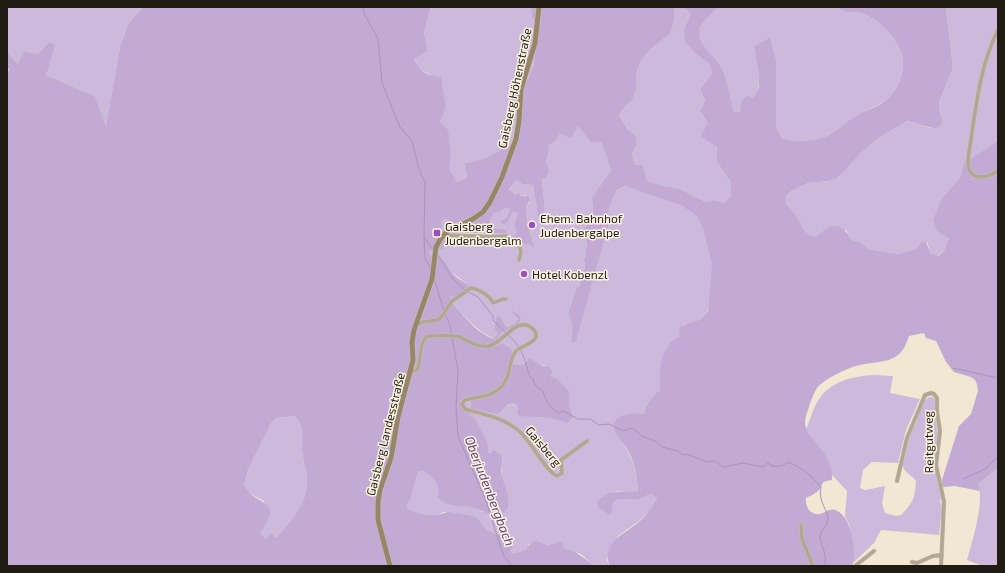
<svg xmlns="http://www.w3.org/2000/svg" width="1005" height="573" viewBox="0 0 1005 573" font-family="'Exo 2',sans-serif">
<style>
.green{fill:#cdb9dc}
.forest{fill:#c2aad4;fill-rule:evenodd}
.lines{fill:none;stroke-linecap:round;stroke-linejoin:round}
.stream{stroke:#ab93bc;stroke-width:1}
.street-casing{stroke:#ccc2b0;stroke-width:4.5}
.secondary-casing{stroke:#ccc2b0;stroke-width:6}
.street{stroke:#b1a794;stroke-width:3.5}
.secondary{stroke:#96876b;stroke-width:5}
.poi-dot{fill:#9850c3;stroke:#fef4e4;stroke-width:1.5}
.labels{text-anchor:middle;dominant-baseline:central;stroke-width:3;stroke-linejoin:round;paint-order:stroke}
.street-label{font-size:12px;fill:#201c14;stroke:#fef4e4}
.poi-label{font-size:12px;fill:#201c14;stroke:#fef4e4;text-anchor:start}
.water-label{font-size:13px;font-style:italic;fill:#624177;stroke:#fef4e4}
</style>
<rect width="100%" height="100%" fill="#f2e7d2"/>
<!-- green -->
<path class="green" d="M7,7H143L128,24L120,47L106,125L95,96L46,75L49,42L37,54L18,64L7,52Z
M431,7H532V18L536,23L539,29L533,67L524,87L518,138C503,150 484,161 464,163L467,177L457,182L448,169L451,155L440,122L446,108L431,75L419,69L414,58L428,51L424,33Z
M680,7L687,10L690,16L684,28L695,53L709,64L712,73L700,89L705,101L700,111L708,123L717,147L716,161L731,182V195L725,203L713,200L706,202L678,188L664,186L647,181L643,165H635L632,154L637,144L636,136L627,129L619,115L625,105L633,99L636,90V74L641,61L651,49L671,33L674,21V10Z
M718,7H838C846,16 852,10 861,13C878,19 895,35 901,52C907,68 899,89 887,99C879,106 866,110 857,115C847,121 837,131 827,136C814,141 794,143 782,138L776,127V60L770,37L754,46C758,67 766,85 749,102C744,107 741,111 734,112C730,97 728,79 720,65C713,53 698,46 700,31C700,20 713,16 718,7Z
M949,7H998V141L965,163L961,176L942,198L949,238L944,251L937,256L931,254L927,242H921L916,249L898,254L869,249L861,242L852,240L846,230H825L816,238C802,234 804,226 797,217C794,212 790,208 786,204V196L790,192L808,183L829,181L838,178L860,154L877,139L907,121L931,128L943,121L940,114L939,102L953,68L946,9Z
M578,126L591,143L601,142L611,170L592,197L593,218L582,231L587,244L584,259L585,269L579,276L580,284L576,289L568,313L572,324L571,342H576L608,228L609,207L617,190L625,186C646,193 680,200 696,215C704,223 711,252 712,264C713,275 711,310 704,318C699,323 690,323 684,324L680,336L662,357L660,367V390C651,397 646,404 644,414L637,413L617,435C631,455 637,466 638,492L618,491L601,497L612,511V504L618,499H639L651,494L657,498L649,511L639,521L618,536L607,560L609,566H594L582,555L574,551L564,548L556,543L546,545L542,543L529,544L528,548L519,552L513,553L511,551L513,541L487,530L478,519L444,512L437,515L422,514L409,509L407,506L411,498L418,471H423C434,478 440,483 437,498L439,500L455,505L476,508L482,512L505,511C513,498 506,496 503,483C501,475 501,468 503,460L488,451V444L465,413L466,411L461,407L460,402L465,397H470L471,409C476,409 495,414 497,414C505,412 505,401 517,405L518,409L535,417L549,418L567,423L570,392L551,377L545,365C537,365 534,360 526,360L522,365L513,364L509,362L502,343L489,348H486L485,346L487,343L492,344L503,332L519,323L521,318L513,310L512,313L518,317V319L514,324L507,327L505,324L496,317L494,329L497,333L494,339C476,331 462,314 450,299L451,296L467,284C456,274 449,274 443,259L437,256H432L429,252L433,249H443L448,240L444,238L441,222L446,219L453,224L451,234L506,233L502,229L491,228L490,220L494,213L499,212L505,208L510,209L506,218L501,220V222L512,213L516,212L518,215L514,224L516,232L515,235L511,236C516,239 521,245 528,244L535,249L527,222L526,208L529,203L526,195L521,196L518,192L516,195L509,191L516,180L522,184L533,185L538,215L545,211L542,179L548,155V146L556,141L560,134Z
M874,375L893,376L890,393L920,399L906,430L898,463L872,462L863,470L860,488L865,490L885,486L882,504L885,513L896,516L901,515C913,503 915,498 916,481C912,475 902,472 903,464L910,435L917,421L918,413L923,402L929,397H933L935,400V414L938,434L934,464L941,498L940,501L942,508L939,535L881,530L874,543L853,563V546L850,527L845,516L847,491L832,475L827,458L821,448L808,435L806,430C810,420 813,408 819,399C831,381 854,376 874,375Z
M294,416C305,425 301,436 302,448C302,459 307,471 307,482C307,504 289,523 276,538L266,539L260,533L269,517L264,501L247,492L244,485L248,470L272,422L276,418Z
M998,468V566H983L967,560C972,541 985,502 978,484Z"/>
<!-- forest -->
<path class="forest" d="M143,7H431L424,33L428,51L414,59C421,73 426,75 441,77L446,108L440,122L448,130L451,155L449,169L457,182L467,177L464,163C484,161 503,150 518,138L524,87L533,67L539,29L536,23L532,18V7H718C713,16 700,20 700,31C698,46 713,53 720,65C728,78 730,97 734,112L740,111L742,100L747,96L753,98L759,87V74L754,46L770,37L776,60V127L782,138C795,143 814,141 827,136C837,131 847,121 857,115C866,110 879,107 887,99C899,89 907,68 901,52C895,35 878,19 861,13C852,10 846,16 838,7H949L946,9L953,68L939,102L940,114L943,121C941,124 940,127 936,128C932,129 913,122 907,121L877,139L860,154L838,178L829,181L808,183L790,192L786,196V204C790,208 794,212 797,217C804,226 802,234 816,237C831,224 840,220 852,240L861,242L869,249L898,254L916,249L921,242H926L931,254L938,256L944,251L949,238L937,231L933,220L942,198L961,176L964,163L998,141V468L978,484L980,491L955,486L943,487L941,483L959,426L971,414L978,391L977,384L975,380L971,377L954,372L946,362L936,341L926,338L924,333L909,336C907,342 904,350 899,354C890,363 872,362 860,365C849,367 824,379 817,388C812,396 809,407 806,416C802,431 812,437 820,447C827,455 833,469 832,480C818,482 825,484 818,491C815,494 810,496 806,498C805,507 810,515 820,514C825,513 829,508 835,510C852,515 857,552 852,566H609C603,540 624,535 640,521C647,514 652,507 657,498L651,494L639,499H618L612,504V511L610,515L599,508L597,502C606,489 624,492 638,491C637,476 635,462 627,449C623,443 615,435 614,428C612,414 635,412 644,414C646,404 652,396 660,390V367L662,357L671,342L680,336L679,329C689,318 699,327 708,311L712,264L703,228L697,216L681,205L625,186L617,190L609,207L608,228L576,342H571L572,324L568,313L576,289L580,284L579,276L585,269L584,260L587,244L582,231L593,218L592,197L611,170L601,142L591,143L578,126L571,138L560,134L556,141L548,146V155L546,162L549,171L546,177L542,179L545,211L538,216L533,185L522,184L516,180L509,190L516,195L518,192L521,196H528L530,199L526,208L527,222L535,249L528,244C521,245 516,239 511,236L515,235L516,232L514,224L518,215L516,212L512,213L507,223L502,224L501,222V220L506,218L510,209L505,208L499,212L494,213L490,220L491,228L502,229L506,231V233H466L450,234L453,224L446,219L441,222L444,238L448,239L443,249H433L429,252L432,256L438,255C446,260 447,269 454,275C458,279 463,281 467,284L468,287L465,290L456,297L451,296L450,299C461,313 476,333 494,339L497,333L494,329L496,317L499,316L507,327L514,324L518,319L517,317L512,313V310L518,314L521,318L519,324L503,332L491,345L487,343L485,346L486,348H489L502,343L512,350V353L509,362L513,364L522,365L529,358L541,365L549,367L552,371L551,377L558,380L570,392L569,405L573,417L567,423L549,418L520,416L517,413L518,409L517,405C505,400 505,412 497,414C495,414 476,409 471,409L470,397H465L460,402L463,409L482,415L467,414L475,419L488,444V451L490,453L494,450C497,452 500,453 501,456C504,461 501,466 501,471C501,482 518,507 502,513C491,518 479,508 469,507C459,506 444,505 437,498C440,483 434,478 423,471H418L411,498L407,506L409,509L422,514L437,515L449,512L473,516L478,519L487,530L499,535L502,530H505C513,535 514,542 511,551L513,553L519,552L526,549L532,542L537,541L547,545L560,542L563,544L564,548L574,551L595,566H7V72L9,70L7,66V52L18,64L24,52L37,54L49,42L55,45L46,75L95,96L106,125L120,47L128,24ZM680,7L687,10L690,16L684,28L685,41L695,53L709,64L712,73L700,89L705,101L700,111L708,123L701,136L717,147L716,161L731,182V195L725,203L713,200L706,202L678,188L664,186L647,181L643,165H635L632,154L637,144L636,136L627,129L619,115L625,106L633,99L636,90V74L641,61L651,49L671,33L674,21V10ZM294,416C305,425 301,436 302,448C302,459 307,470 307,482C307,504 289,523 276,538L271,534L266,539L260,533C286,497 254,507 244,485L248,470L272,422L276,418Z"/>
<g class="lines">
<!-- stream -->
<path class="stream" d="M363,7L364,13L378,39L382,83L400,127L412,141L419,169L425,183L424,237L425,258L431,269
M424,237L433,250
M438,255L453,279L465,290
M434,278L444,311
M468,292L478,297L493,316V320L506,333
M445,314L451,327V334
M508,335C524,349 524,359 530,377L533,379C535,386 537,388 543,391C546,402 549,407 559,413L563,411L578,419H590L599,425L609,424L623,431L632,428L642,436L655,441L662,447L678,451L683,455L686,454L707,462L715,461L723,467L743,463L763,467L768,463C775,469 782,466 789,462C804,470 811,475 821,487C818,504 828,508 828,520C827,527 820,531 820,536C820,546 830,556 823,566
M452,337L458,371L456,407L458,436L485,498L500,545L504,556L512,566
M953,368L998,378
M963,479L985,469L998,457"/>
<!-- street casing -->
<g class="street-casing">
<path id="street" d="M998,30C982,61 977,98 972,132C971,143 968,153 968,163C969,182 987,178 998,171
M443,235L491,237L506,236L520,247L521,253L519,260
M416,325L423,322L438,320L443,315L452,301L471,288C479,289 490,296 493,303L503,299H506
M410,373L418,369L422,344L426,337C434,335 453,335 460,337C469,341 478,348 489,346C502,344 518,314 533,329C545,341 521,345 516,351C507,362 512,379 499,389C490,397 476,397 465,400L462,404L465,409C483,414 504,418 519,431C530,440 547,473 557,476L562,473L561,460L587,441
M897,481L907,438L925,395L931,393L934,394L937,398V412L940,431L936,465L944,502L941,566
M801,525L802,539L813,566
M912,562L917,563L933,556L942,555
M855,566L874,551"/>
</g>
<!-- secondary casing -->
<g class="secondary-casing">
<path id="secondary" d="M390,566L378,520V502L380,490L391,458L398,417L413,360L412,343L414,330L432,279L436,247L441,238L448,231L473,219L483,212L490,202L502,177L516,139L519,121L521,89L535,43L539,7"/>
</g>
<!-- street -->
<use href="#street" class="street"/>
<!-- secondary -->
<use href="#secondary" class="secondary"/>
</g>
<!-- markers -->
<g class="poi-dot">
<circle cx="532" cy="225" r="4"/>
<rect x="433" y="229" width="8" height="8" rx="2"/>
<circle cx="524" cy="274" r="4"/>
</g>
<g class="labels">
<!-- street labels -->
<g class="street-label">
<text transform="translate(514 88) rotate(-78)">Gaisberg Höhenstraße</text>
<text transform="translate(385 434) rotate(-76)">Gaisberg Landesstraße</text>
<text transform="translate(928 442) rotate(-91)">Reitgutweg</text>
<text transform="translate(544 446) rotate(50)">Gaisberg</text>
</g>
<!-- poi labels -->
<g class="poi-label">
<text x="540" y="218">Ehem. Bahnhof<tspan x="540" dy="14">Judenbergalpe</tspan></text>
<text x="445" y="226">Gaisberg<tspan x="445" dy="14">Judenbergalm</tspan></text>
<text x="532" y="274">Hotel Kobenzl</text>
</g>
<!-- water labels -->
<g class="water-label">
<text transform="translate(490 491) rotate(69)">Oberjudenbergbach</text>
</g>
</g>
<!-- border -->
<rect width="1005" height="573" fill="none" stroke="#201c14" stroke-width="16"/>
</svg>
